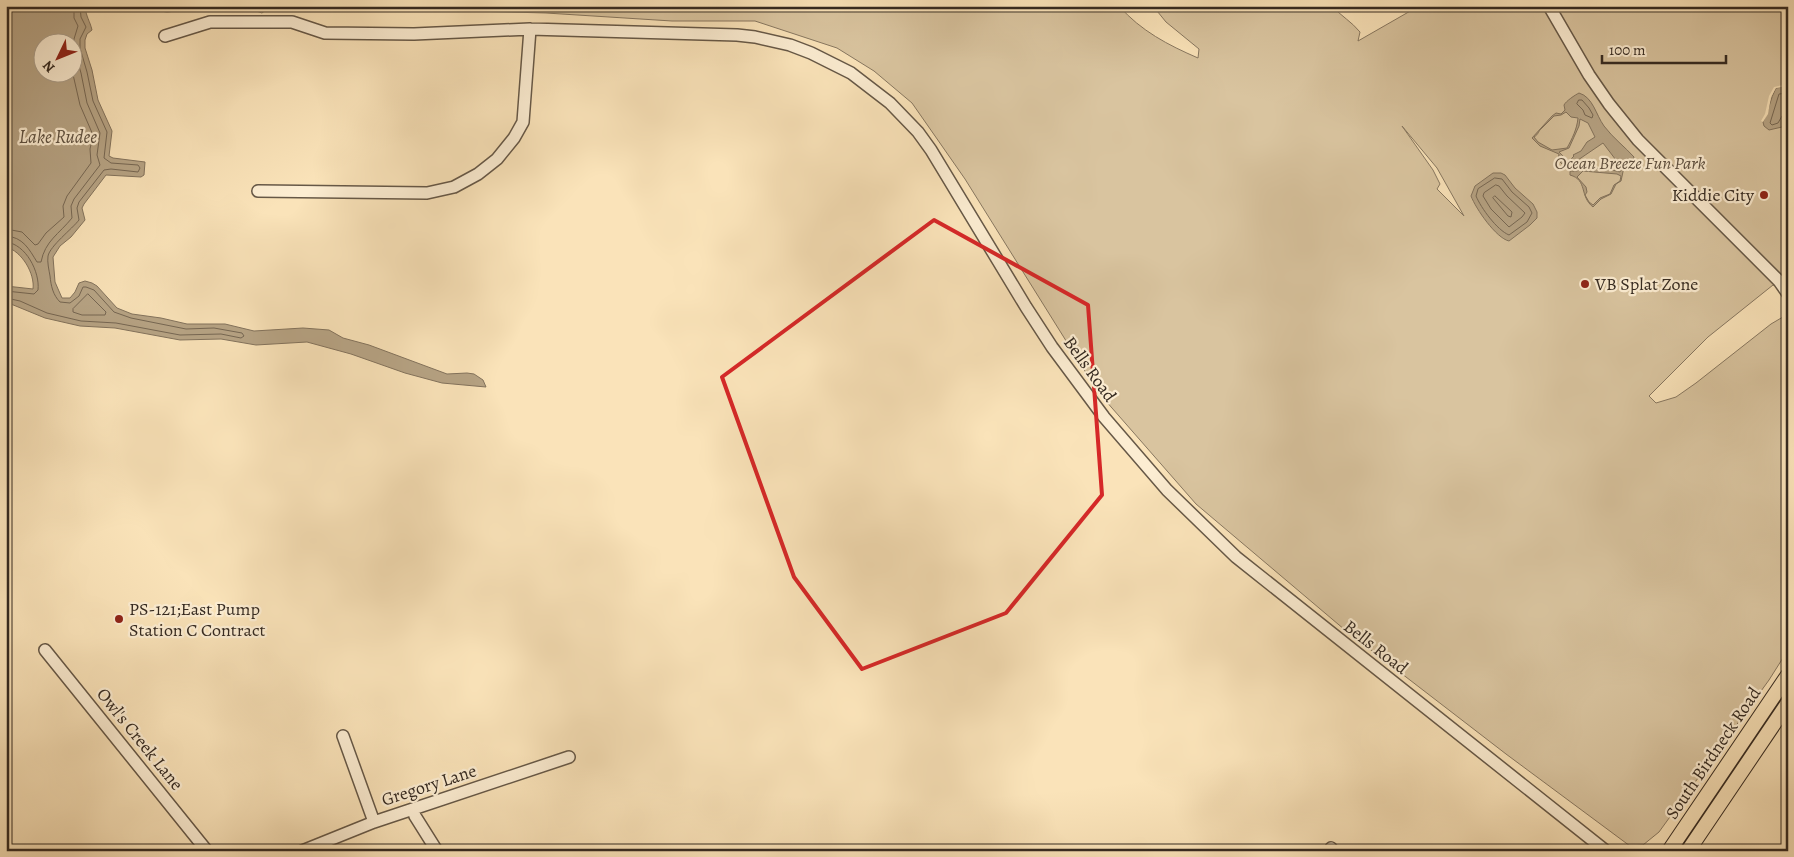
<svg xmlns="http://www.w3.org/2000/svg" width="1794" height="857" viewBox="0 0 1794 857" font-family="Alegreya,serif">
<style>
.green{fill:#d9c49f;stroke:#877760;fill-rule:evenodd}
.water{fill:#b7a485;stroke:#83735d;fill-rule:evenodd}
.pier{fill:#fae3b9}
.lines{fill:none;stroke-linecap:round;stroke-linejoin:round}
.shore{stroke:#766753;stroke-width:1}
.minor-casing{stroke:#665847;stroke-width:14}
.major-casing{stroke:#352a21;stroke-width:16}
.minor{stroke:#fcedd2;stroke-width:11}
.major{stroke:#fae3b9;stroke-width:14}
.marked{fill:none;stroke:#d62828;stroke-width:4;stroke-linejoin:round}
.poi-dot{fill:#8f2418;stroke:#fcedd2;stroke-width:2}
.labels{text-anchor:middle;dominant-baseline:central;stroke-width:4.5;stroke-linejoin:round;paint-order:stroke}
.park-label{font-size:18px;font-style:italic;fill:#5e5040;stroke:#fcedd2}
.poi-label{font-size:18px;fill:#352a21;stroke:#fcedd2;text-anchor:start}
.street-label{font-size:18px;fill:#352a21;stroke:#fcedd2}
.water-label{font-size:19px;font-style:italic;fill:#5c4f3f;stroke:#fcedd2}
</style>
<rect width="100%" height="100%" fill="#fae3b9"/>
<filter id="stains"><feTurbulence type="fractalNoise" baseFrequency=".004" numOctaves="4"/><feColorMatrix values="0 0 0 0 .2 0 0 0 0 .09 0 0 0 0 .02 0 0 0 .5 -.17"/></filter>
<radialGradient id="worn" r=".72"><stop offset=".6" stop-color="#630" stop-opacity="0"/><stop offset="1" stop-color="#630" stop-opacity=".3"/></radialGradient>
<!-- green -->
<path class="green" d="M126,6H224L167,12Z
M242,6H271L262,13Z
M433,6H1119C1141,31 1168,45 1198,58L1199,49L1166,22L1153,6H1332C1341,16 1352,22 1360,32L1358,41L1419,6H1788V290L1773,285L1708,337L1649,396L1656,403L1676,397L1696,383L1771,324L1788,314V650L1769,680L1659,832L1643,845L1630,846L1506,754L1345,630L1196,504L1098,392L965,179L912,103L874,71L837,48L755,21H672L546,13L435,10ZM1402,126L1437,168L1464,216L1437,189L1440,184L1433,170Z"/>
<!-- water -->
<path class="water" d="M6,6H85C86,17 90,21 92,30L87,34L85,40V48L92,70L98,100L112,131L109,156L113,158L145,162L144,175L141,177L106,175L84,204L82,208L85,220L71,237L60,246L53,257L55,282L62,298H70L75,292L79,283L85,281L92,283L97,286L117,308L132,314L161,318L187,324H225L254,331L303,328L329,330L343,338L369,345L447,374L467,373L474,374L483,380L486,387L442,383L405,373L351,354L307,342L256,345L221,339L180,340L115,328L80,326L45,318L6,302V286L33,289C35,274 22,251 6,247ZM42,42H72V72H42Z
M1784,87L1788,91V118L1782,127L1769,130L1764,126L1763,122C1769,111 1770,99 1776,88Z
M1579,93C1593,97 1596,115 1604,126C1613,138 1625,147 1634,157L1633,160L1624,167L1621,181L1616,184L1611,194L1601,199L1593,207C1579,196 1588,180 1570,175V171C1576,172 1579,170 1585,169C1597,167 1610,169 1620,172L1622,168L1603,143L1578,160L1571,168L1568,166V162L1574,156L1573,155L1581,151L1587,142L1595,137L1588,123L1580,119L1579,126L1569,148L1559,152L1563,156V165L1558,160L1559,154L1540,146L1532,138L1552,116L1556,113L1561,114L1565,110L1564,105C1566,101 1575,95 1579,93ZM1566,112L1571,117L1578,118C1577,129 1572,139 1567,148L1552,150L1538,142L1534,137C1539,134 1538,131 1542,128C1546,124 1550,120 1554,116L1561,115ZM1583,171L1617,174L1621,176L1620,181L1614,185L1610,194L1600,198L1593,205L1589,202L1585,195L1587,192L1586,187L1577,177Z
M1493,173H1501L1505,175L1515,188L1533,204L1537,212V218L1530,225L1509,241C1496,238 1476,209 1471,196L1475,186Z"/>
<!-- pier -->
<path class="pier" d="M1783,85L1788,87V91L1784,87L1776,88L1771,97L1768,114L1763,122L1761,121L1765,114L1769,96L1774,87Z"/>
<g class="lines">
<!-- shore -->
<path class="shore" d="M1788,93L1779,94L1770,123L1772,125L1778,123L1782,116L1788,114
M1579,100H1582L1589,108L1593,115L1592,118L1585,115L1583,110L1577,104Z
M1495,178L1502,179L1512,192L1529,207L1532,213L1527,222L1509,235C1497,230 1481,208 1476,196L1478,189Z
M1496,185L1499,186L1507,196L1525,213L1522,217L1509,227L1491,209L1483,196L1484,193Z
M1495,196L1512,212L1511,217L1508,216L1493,198Z
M6,229L22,232L35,245L38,244L46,233L64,217L63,206L67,196L91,163L90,149L93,135L80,105L72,70
M6,236C23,237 29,249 37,262H41C45,241 59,234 72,218L71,206L74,199L100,165L97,155L100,133L87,103L81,73L74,49V39L78,26L74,18V6
M6,242C26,244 40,272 38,290L34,294L6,291
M88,294L106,312L105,315H82L73,312V309Z
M6,298L20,301L47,313L81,321L116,323L180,335L221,334L241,338L244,336L242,333L214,328L186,329L131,318L114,312L94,290L86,287H83L79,296L70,303L60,302C53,295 51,286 50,276C49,270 47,262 48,256C50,246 72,229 79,220L77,208L79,202L104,170L111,169L138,172L140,168L138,165L111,163L104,158L107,132L93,101L87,72L80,48V39L86,27L81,17L80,6"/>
<!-- minor casing -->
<g class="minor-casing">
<path id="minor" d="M1549,6L1589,75L1609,104L1638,140L1779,281L1788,294
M165,36L210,22H292L325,33L414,34L530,29L737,35L755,37L790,45L811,53L851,73L890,103L918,132L931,150L1026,307L1052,347L1104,417L1167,490L1236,557L1606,851
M258,191L427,193L454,187L478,174L497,159L514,138L523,122L530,29
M45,650L207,851
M343,736L374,822
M413,809L415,816L437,851
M1331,848L1333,851
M302,851L374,822L569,757"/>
</g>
<!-- major casing -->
<g class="major-casing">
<path id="major" d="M1669,851L1788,675
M1688,851L1788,703"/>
</g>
<!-- minor -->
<use href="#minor" class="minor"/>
<!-- major -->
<use href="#major" class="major"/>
</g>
<!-- marked area -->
<path class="marked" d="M934,220L1088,305L1102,495L1006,613L862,669L794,577L722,377Z"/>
<!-- markers -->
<g class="poi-dot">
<circle cx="1764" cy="195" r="5"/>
<circle cx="1585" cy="284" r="5"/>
<circle cx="119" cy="619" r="5"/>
</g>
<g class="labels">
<!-- park labels -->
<g class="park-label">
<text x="1630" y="163">Ocean Breeze Fun Park</text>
</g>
<!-- poi labels -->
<g class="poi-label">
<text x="1754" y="195" text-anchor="end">Kiddie City</text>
<text x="1595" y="284">VB Splat Zone</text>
<text x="129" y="609">PS-121;East Pump<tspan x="129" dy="21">Station C Contract</tspan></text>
</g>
<!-- street labels -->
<g class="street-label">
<text transform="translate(1090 369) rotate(54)">Bells Road</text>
<text transform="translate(1376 647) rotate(38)">Bells Road</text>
<text transform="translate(140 739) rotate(51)">Owl's Creek Lane</text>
<text transform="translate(1713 753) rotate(-56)">South Birdneck Road</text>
<text transform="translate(429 785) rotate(-18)">Gregory Lane</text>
</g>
<!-- water labels -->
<g class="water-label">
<text x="58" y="137">Lake Rudee</text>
</g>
</g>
<!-- margin -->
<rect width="1794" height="857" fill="none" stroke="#fae3b9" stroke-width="25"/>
<rect x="8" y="8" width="1779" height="842" fill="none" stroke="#352a21" stroke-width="2.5"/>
<rect x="12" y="12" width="1769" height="832" fill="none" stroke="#352a21"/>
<!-- north arrow -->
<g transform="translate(58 58) rotate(227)"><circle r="24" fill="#fcedd2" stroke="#ac9f8b"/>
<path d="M0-4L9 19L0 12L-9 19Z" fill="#8f2418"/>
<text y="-8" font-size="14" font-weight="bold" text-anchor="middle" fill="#352a21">N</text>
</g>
<!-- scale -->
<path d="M1602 55v8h124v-8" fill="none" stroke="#352a21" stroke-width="2.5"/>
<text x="1609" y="55" font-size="15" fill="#352a21" stroke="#fcedd2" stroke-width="4" paint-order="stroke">100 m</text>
<rect width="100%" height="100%" filter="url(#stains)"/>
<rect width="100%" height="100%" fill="url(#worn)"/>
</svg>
